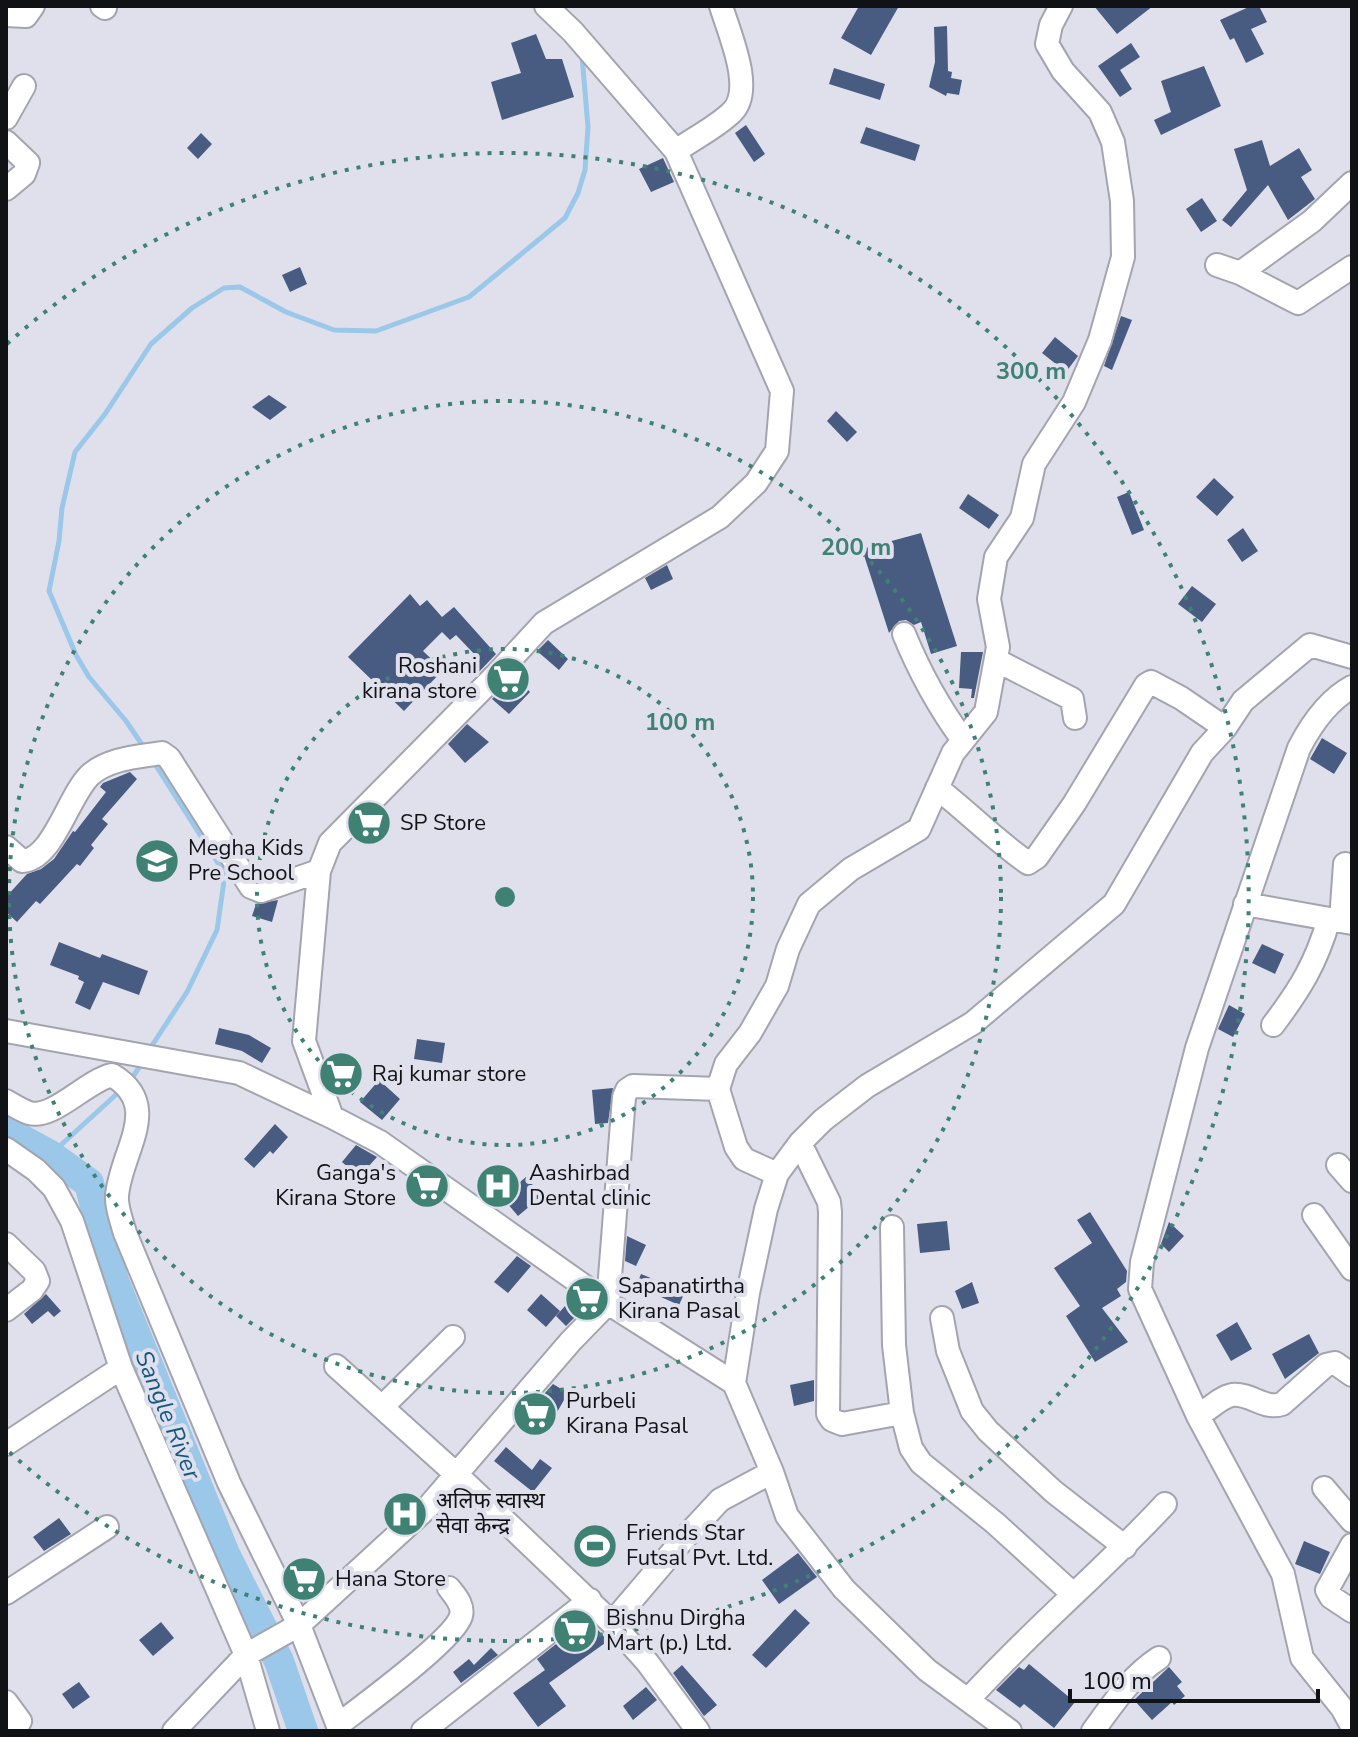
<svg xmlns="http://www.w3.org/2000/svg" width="1358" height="1737" viewBox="0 0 1358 1737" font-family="'Nunito Sans','Noto Sans Devanagari',sans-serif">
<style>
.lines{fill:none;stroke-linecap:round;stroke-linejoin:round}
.stream{stroke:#9bc7e9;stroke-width:5}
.river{stroke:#9bc7e9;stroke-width:30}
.building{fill:#485c82}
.minor-casing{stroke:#a3a4af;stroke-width:26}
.minor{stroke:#fff;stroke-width:22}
.ring{fill:none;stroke:#3f8274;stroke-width:4;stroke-dasharray:4 8}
.labels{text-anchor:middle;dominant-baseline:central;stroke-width:8;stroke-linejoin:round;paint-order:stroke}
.poi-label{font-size:22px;fill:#111215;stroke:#dfe0ec;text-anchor:start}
.water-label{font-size:24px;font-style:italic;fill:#125883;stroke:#dfe0ec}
.centre{fill:#3f8274;stroke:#dfe0ec;stroke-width:4}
.ring-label{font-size:24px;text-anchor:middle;font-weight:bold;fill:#3f8274;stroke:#dfe0ec;stroke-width:8;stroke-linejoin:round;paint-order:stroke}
</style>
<rect width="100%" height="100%" fill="#dfe0ec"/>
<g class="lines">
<!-- stream -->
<path class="stream" d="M145,749L126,721L89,677L76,655L49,591L59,541L62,508L75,452L105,414L151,344L192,308L224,288L240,287L286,312L334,330L376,331L469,297L565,218L578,193L585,170L588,127L582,56
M149,1050L187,992L217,930L225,874L153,761
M130,1081L142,1063
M50,1155L120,1091"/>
<!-- river -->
<path class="river" d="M6,1131L50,1155L89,1183L114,1281L225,1554L279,1661L303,1731"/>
</g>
<!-- building -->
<path class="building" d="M859,6H899L871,55L841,38Z
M1094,6H1153L1117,34Z
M1251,6H1259L1267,22L1251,29L1264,54L1246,63L1234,38L1230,40L1220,20Z
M947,26L948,71L952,72L951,78L962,80L959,95L947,93L946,96L929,87L935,62L934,27Z
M536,34L546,59H562L574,97L502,120L491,82L521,73L511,43Z
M1131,43L1140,57L1120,70L1132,89L1120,97L1098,66Z
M1204,66L1221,106L1161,135L1154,120L1171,112L1161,81Z
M834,68L885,84L880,100L829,84Z
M746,125L765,154L754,162L735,133Z
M866,127L920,145L915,161L860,143Z
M201,133L212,144L198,159L187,148Z
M1262,140L1270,166L1299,148L1312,170L1301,177L1315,199L1288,220L1268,185L1231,227L1222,220L1247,190L1234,149Z
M663,158L674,182L651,192L639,169Z
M1202,198L1217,221L1201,232L1186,209Z
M300,267L307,284L290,292L282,275Z
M1121,316L1132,320L1112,370L1104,366Z
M1055,337L1078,356L1066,372L1042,353Z
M269,395L287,407L270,420L252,407Z
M836,411L857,432L847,442L827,421Z
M1214,478L1234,497L1217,516L1196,497Z
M1129,492L1144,530L1132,535L1117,497Z
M968,494L999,515L989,529L959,508Z
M1243,528L1258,551L1242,562L1227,540Z
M921,533L957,646L931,654L921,622L914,625L906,620L899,621L889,633L862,549Z
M667,565L673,579L651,590L645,578Z
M1192,586L1216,604L1202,622L1178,604Z
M410,594L420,606L427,600L442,617L454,607L496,654L476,675L469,666L478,658L456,635L450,640L442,632L423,651L443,670L404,711L348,657Z
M548,640L568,659L559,670L537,651Z
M961,652H983L974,698H971L972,689L959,688Z
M515,676L530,692L509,714L492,699Z
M467,724L489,742L465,763L448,744Z
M1322,738L1347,753L1334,774L1310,759Z
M130,772L137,779L102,819L108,824L91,845L94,848L80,866L77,864L40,904L36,901L17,922L6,912V897L27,874L41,869L54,859L73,831L75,832L106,792L100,787L103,783Z
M278,900L272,922L252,916L256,904Z
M59,942L100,958L102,954L148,971L139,995L103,982L90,1010L75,1003L84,982L78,979L79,976L50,965Z
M1262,944L1284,954L1275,974L1252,963Z
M1229,1005L1245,1014L1233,1037L1218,1029Z
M219,1028L249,1035L271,1048L262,1063L242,1051L215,1044Z
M417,1039L445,1043L442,1063L414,1059Z
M379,1080L400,1099L382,1120L360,1102Z
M613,1088L608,1123L595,1124L592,1090Z
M275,1124L288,1137L273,1154L270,1151L254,1168L244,1159Z
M356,1145L377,1157L359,1177L342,1162Z
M526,1177L542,1196L518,1216L502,1197Z
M1090,1212L1127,1271L1126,1282L1117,1289L1121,1296L1102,1308L1128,1342L1095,1362L1066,1316L1080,1306L1054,1268L1092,1243L1077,1220Z
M947,1221L950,1250L920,1253L917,1224Z
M1169,1222L1184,1236L1169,1252L1161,1244Z
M627,1236L646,1245L636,1266L625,1261Z
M517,1256L531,1266L508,1293L494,1282Z
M641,1274L685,1292L679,1305L636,1286Z
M972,1282L979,1303L962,1309L955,1291Z
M46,1294L61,1311L54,1317L48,1311L32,1324L24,1314Z
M541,1294L560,1311L546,1327L527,1310Z
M574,1296L587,1305L566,1326L556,1316Z
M1237,1322L1252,1349L1231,1361L1216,1335Z
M1309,1334L1319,1353L1285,1379L1272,1354Z
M814,1380V1401L794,1406L790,1385Z
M553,1384L568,1393L556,1414L537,1402Z
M506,1447L532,1470L540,1459L552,1468L533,1492L494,1461Z
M59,1518L71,1534L44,1551L33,1537Z
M1304,1541L1330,1552L1320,1574L1295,1564Z
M798,1553L817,1577L779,1604L762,1580Z
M795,1609L810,1623L766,1668L752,1655Z
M588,1619L608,1641L549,1683L566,1706L538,1727L513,1693L545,1670L537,1659Z
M161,1622L174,1638L153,1656L139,1640Z
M491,1648L498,1655L461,1683L453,1672L469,1659L474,1665Z
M1029,1664L1075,1702L1054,1728L1024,1704L1020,1708L996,1690L1019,1667L1024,1670Z
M682,1665L717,1705L704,1716L673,1673Z
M1169,1667L1182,1682L1177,1686L1185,1696L1174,1705L1172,1702L1152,1720L1134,1700Z
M79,1682L90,1697L73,1709L62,1694Z
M646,1687L657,1700L633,1720L623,1706Z"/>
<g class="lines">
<!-- minor casing -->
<g class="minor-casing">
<path id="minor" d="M102,6L105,8
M6,15L26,16L33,6
M6,118L24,86
M6,142L28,163L24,174L6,189
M676,151C694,138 717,127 732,112C755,90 729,33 721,6
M1217,265L1240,273L1298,303L1352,267
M1240,273L1312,221L1352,183
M904,634C920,673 938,706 963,740
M996,660L1072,699L1075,718
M1352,687C1328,700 1312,723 1299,748L1197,1048L1142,1262L1140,1289L1198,1416L1283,1574L1302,1658L1342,1708L1352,1726
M937,788C968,812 996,841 1028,863L1037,857L1074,804L1146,685L1151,682L1181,698L1225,728
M6,847L22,861C53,860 68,796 90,775C109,758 138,757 162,753L169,758L251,887L261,891L319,871
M1245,904L1352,923
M1341,920L1345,864
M1273,1025C1301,988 1316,963 1329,919
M6,1031L239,1073L332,1117L380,1142L608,1303L734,1383L772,1472L787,1516L844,1589L927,1670L1010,1731
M6,1101C13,1105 21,1110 29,1113C53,1120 86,1081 112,1075C164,1106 120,1152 117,1196C116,1207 122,1222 125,1233L229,1483L299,1625L340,1731
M332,1117L304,1041L319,871L330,843L496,675L544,623L720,517L756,483L777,451L782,391L676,151L573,32L546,6
M800,1143L829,1202L830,1212L828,1414L832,1420L842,1424L902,1413L911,1448L921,1463L995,1523L1073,1594
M6,1149L36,1170L54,1188L72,1221L121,1368L246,1655L268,1731
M1338,1165L1352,1181
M777,1174L744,1159L736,1147L718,1089L726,1064L750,1033L777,986L788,949L809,904L851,869L919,829L953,753L986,712L998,647L989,599L996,557L1022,518L1034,464L1074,402L1100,340L1123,257L1122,201L1113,142L1100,112L1063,71L1047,44L1051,25L1061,6
M1314,1215L1352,1269
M892,1227L894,1345L902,1413
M6,1244L34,1271L38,1281L32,1290L6,1310
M942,1318L948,1351L972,1411L988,1431L1054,1492L1125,1547
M336,1366L456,1474L612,1623L647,1662L698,1731
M734,1383L748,1293L766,1209L777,1174L800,1143L823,1120L867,1086L973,1023L1114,904L1202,753L1225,728L1243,701L1310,645L1352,657
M382,1407L453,1337
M1198,1416C1208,1410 1221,1397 1232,1395C1251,1393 1264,1410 1282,1404L1326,1365L1335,1363L1352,1375
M6,1444L121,1368
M1324,1488L1352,1521
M1352,1545L1327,1590L1331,1597L1352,1611
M6,1593L107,1527
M612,1623L681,1542L720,1500L772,1472
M968,1700C1030,1631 1102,1572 1165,1504
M6,1702L20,1721L14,1731
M338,1725C361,1707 454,1640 461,1616C464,1605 455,1596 449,1588
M174,1731L246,1655L299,1625L429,1506L571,1341L608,1303L624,1097L627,1090L633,1086L718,1089
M423,1731L590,1600
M1093,1731C1112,1705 1131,1676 1159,1658"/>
</g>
<!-- minor -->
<use href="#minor" class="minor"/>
</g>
<!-- distance rings -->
<g class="ring">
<circle cx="505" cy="897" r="248"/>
<circle cx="505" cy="897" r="496"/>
<path d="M7 344A744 744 0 1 1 7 1450"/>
</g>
<!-- icons -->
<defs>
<g id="supermarket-disc" transform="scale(2.3)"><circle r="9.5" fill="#3f8274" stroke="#dfe0ec"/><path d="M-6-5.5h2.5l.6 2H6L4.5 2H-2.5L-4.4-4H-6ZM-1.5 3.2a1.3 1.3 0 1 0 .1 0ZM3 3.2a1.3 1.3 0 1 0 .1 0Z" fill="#fff"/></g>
<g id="school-disc" transform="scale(2.3)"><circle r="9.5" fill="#3f8274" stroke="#dfe0ec"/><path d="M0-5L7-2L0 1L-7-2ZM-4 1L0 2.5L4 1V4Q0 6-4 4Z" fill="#fff"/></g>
<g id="hospital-disc" transform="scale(2.3)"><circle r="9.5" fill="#3f8274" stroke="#dfe0ec"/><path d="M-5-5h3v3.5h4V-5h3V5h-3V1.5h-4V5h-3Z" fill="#fff"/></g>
<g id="stadium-disc" transform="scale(2.3)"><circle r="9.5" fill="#3f8274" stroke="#dfe0ec"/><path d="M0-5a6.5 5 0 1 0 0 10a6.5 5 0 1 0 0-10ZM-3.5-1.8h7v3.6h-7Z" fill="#fff"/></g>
</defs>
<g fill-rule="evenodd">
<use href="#supermarket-disc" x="508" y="679"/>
<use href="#supermarket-disc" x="369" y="823"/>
<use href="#school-disc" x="157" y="861"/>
<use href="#supermarket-disc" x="341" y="1074"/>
<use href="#supermarket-disc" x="427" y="1186"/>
<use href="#hospital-disc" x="498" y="1186"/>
<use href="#supermarket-disc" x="587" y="1299"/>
<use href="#supermarket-disc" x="535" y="1414"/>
<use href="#hospital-disc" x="405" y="1514"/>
<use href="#stadium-disc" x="595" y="1546"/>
<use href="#supermarket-disc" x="304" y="1579"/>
<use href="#supermarket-disc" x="575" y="1631"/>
</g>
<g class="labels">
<!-- poi labels -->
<g class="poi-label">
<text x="477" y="666" text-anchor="end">Roshani<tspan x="477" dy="25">kirana store</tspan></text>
<text x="400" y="823">SP Store</text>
<text x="188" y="848">Megha Kids<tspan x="188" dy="25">Pre School</tspan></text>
<text x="372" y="1074">Raj kumar store</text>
<text x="396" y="1173" text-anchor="end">Ganga's<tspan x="396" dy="25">Kirana Store</tspan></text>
<text x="529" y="1173">Aashirbad<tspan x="529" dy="25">Dental clinic</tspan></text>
<text x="618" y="1286">Sapanatirtha<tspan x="618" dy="25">Kirana Pasal</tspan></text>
<text x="566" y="1401">Purbeli<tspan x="566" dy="25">Kirana Pasal</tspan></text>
<text x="436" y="1501">अलिफ स्वास्थ<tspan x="436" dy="25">सेवा केन्द्र</tspan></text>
<text x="626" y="1533">Friends Star<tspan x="626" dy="25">Futsal Pvt. Ltd.</tspan></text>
<text x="335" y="1579">Hana Store</text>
<text x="606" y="1618">Bishnu Dirgha<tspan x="606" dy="25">Mart (p.) Ltd.</tspan></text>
</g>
<!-- water labels -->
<g class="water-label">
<text transform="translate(168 1415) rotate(68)">Sangle River</text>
</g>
</g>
<circle cx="505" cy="897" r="12" class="centre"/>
<g class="ring-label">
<text x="1031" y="379">300 m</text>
<text x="856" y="555">200 m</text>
<text x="680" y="730">100 m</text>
</g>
<!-- border -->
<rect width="1358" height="1737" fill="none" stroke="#111215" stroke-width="16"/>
<!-- scale -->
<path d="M1070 1689v12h248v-12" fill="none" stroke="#111215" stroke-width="4"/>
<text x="1082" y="1689" font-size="24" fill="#111215" stroke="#dfe0ec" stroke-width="6" paint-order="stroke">100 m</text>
</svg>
